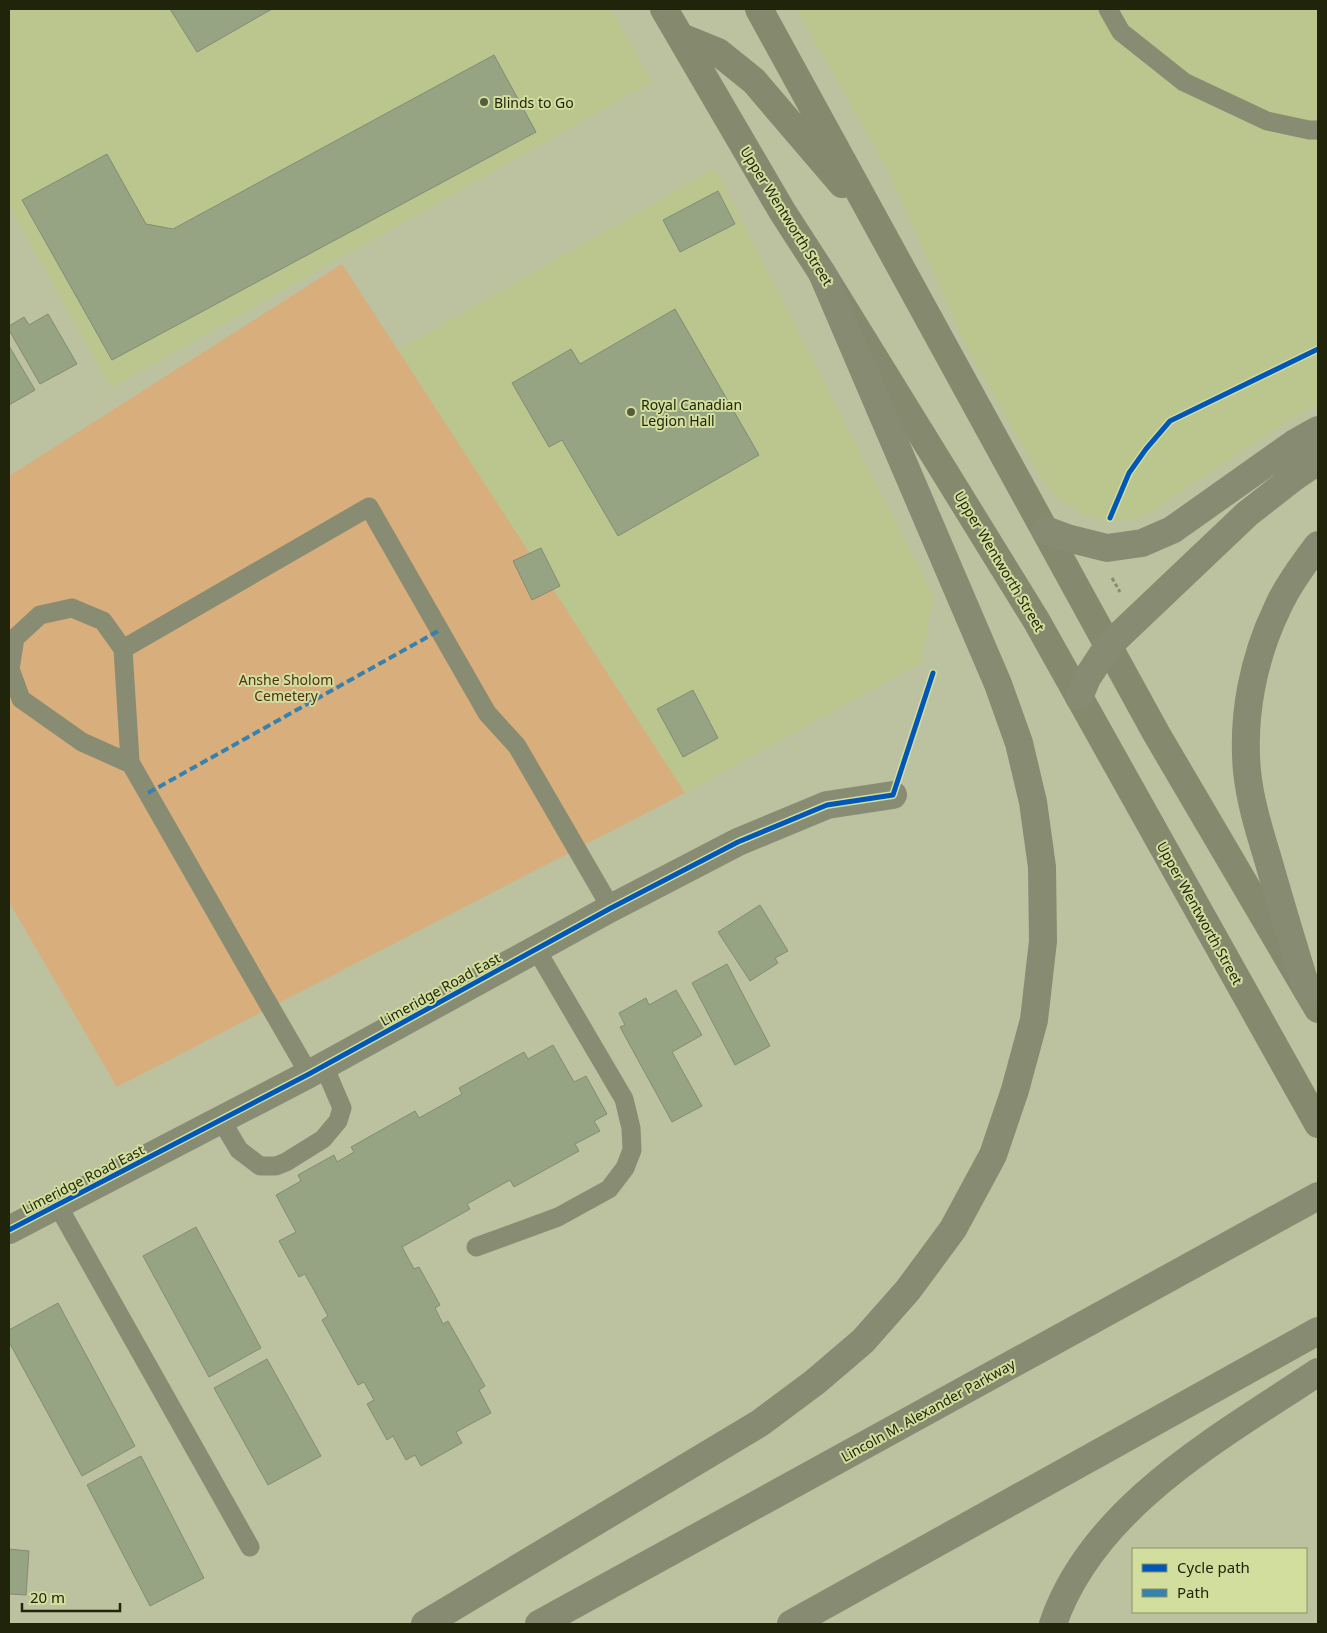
<svg xmlns="http://www.w3.org/2000/svg" width="1327" height="1633" viewBox="0 0 1327 1633" font-family="'Noto Sans',sans-serif">
<style>
.built{fill:#bbc58e}
.green{fill:#d8ae7c}
.building{fill:#96a484;stroke:#828c73}
.lines{fill:none;stroke-linecap:round;stroke-linejoin:round}
.path{stroke:#878b74;stroke-width:3;stroke-dasharray:4 2.5;stroke-linecap:butt}
.service{stroke:#878c73;stroke-width:19}
.minor{stroke:#878c73;stroke-width:28}
.secondary{stroke:#858a6f;stroke-width:28}
.motorway{stroke:#868b71;stroke-width:28}
.quiet{stroke:#3681ae;stroke-width:4;stroke-dasharray:8 4;stroke-linecap:butt}
.cycleway-casing{stroke:#d2de9d;stroke-width:8}
.cycleway{stroke:#0057b8;stroke-width:5}
.poi-dot{fill:#575b3e;stroke:#d2de9d;stroke-width:2}
.labels{text-anchor:middle;dominant-baseline:central;stroke-width:4;stroke-linejoin:round;paint-order:stroke}
.poi-label{font-size:14px;fill:#20240a;stroke:#d2de9d;text-anchor:start}
.street-label{font-size:14px;fill:#20240a;stroke:#d2de9d}
.park-label{font-size:14px;fill:#533013;stroke:#d2de9d}
</style>
<rect width="100%" height="100%" fill="#bcc2a0"/>
<!-- built -->
<path class="built" d="M9,9H611L652,82L111,388L9,207Z
M796,9H1318V404L1272,431L1143,517L1112,521L1083,515L1057,498L1038,473L965,344L887,169Z
M715,168L934,597L921,663L685,793L398,350Z"/>
<!-- green -->
<path class="green" d="M342,264L685,793L117,1087L9,902V476Z"/>
<!-- building -->
<path class="building" d="M170,9H272L197,52Z
M494,55L536,132L112,360L22,200L107,154L146,224L173,229Z
M718,191L735,224L680,252L663,220Z
M675,309L759,455L618,536L562,440L549,447L512,383L571,349L580,364Z
M48,314L77,364L40,384L9,330V326L24,317L29,325Z
M9,346L35,390L9,405Z
M541,548L560,586L532,600L513,561Z
M693,690L718,738L683,757L657,709Z
M760,905L788,951L775,958L778,963L750,981L718,932Z
M727,964L770,1046L735,1065L692,983Z
M676,990L702,1035L672,1052L702,1106L672,1122L620,1027L625,1025L619,1013L646,998L649,1005Z
M553,1045L574,1082L586,1076L607,1114L594,1121L600,1131L575,1144L579,1151L514,1187L510,1180L467,1204L470,1209L402,1247L414,1269L419,1267L440,1305L435,1308L443,1324L448,1321L485,1386L479,1390L491,1413L456,1432L462,1443L421,1466L415,1455L406,1460L393,1436L387,1440L367,1404L374,1400L364,1382L358,1385L322,1320L328,1316L305,1274L299,1277L279,1241L296,1232L276,1195L301,1181L298,1175L334,1155L337,1162L354,1152L351,1147L415,1111L419,1118L462,1094L459,1088L524,1052L528,1059Z
M196,1227L261,1348L209,1377L143,1256Z
M58,1303L135,1446L82,1476L9,1342V1330Z
M267,1359L321,1456L268,1485L214,1388Z
M141,1456L204,1578L150,1606L87,1485Z
M9,1549L29,1551L26,1595L9,1594Z"/>
<g class="lines">
<!-- path -->
<path class="path" d="M1112,578L1120,592"/>
<!-- service -->
<path class="service" d="M1108,9L1121,32L1184,82L1267,121L1309,130H1318
M123,649L369,507L487,713L517,746L611,908
M131,764L82,742L21,699L10,669L15,638L40,615L72,608L103,621L123,649L130,761L131,764C190,867 249,971 309,1074
M221,1120L239,1150L260,1166H276L286,1162L323,1139L338,1121L342,1108L324,1066
M58,1206L250,1547
M476,1247L558,1217L609,1189L625,1168L632,1150L631,1128L624,1099L536,949"/>
<!-- minor -->
<path class="minor" d="M9,1230L309,1074L611,908L738,842L827,805L893,795"/>
<!-- secondary -->
<path class="secondary" d="M664,9L782,211L822,273L1036,620L1318,1124
M759,9L1156,733L1318,1009
M681,37L718,52L754,81L842,184"/>
<!-- motorway -->
<path class="motorway" d="M1045,530L1067,538L1107,548L1142,543L1172,530L1295,443L1318,430
M1079,697L1087,678L1108,646L1247,514L1293,478L1318,461
M1307,990C1294,948 1281,905 1269,863C1260,833 1250,802 1247,771C1242,716 1253,659 1277,609C1287,586 1303,565 1318,545
M425,1624L760,1423L815,1382L863,1341L908,1290L953,1229L993,1155L1015,1090L1034,1020L1043,941L1042,867L1033,802L1019,743L998,684L822,273
M539,1624L1318,1196
M791,1624L1318,1331
M1053,1624C1093,1506 1221,1437 1318,1372"/>
<!-- quiet -->
<path class="quiet" d="M148,793L440,630"/>
<!-- cycleway casing -->
<g class="cycleway-casing">
<path id="cycleway" d="M1110,518L1129,473L1146,449L1170,421L1318,349
M9,1230L309,1074L611,908L738,842L827,805L893,795L933,673"/>
</g>
<!-- cycleway -->
<use href="#cycleway" class="cycleway"/>
</g>
<!-- markers -->
<g class="poi-dot">
<circle cx="484" cy="102" r="5"/>
<circle cx="631" cy="412" r="5"/>
</g>
<g class="labels">
<!-- poi labels -->
<g class="poi-label">
<text x="494" y="102">Blinds to Go</text>
<text x="641" y="404">Royal Canadian<tspan x="641" dy="16">Legion Hall</tspan></text>
</g>
<!-- street labels -->
<g class="street-label">
<text transform="translate(787 216) rotate(58)">Upper Wentworth Street</text>
<text transform="translate(1000 561) rotate(59)">Upper Wentworth Street</text>
<text transform="translate(1200 913) rotate(61)">Upper Wentworth Street</text>
<text transform="translate(440 989) rotate(-29)">Limeridge Road East</text>
<text transform="translate(83 1179) rotate(-27)">Limeridge Road East</text>
<text transform="translate(928 1410) rotate(-29)">Lincoln M. Alexander Parkway</text>
</g>
<!-- park labels -->
<g class="park-label">
<text x="286" y="679">Anshe Sholom<tspan x="286" dy="16">Cemetery</tspan></text>
</g>
</g>
<!-- border -->
<rect width="1327" height="1633" fill="none" stroke="#20240a" stroke-width="20"/>
<!-- legend -->
<rect x="1132" y="1548" width="175" height="65" fill="#d2de9d" stroke="#8b9462"/>
<rect x="1142" y="1564" width="25" height="8" fill="#0057b8" stroke="#8b9462"/>
<text x="1177" y="1573" font-size="15" fill="#20240a">Cycle path</text>
<rect x="1142" y="1589" width="25" height="8" fill="#3681ae" stroke="#8b9462"/>
<text x="1177" y="1598" font-size="15" fill="#20240a">Path</text>
<!-- scale -->
<path d="M22 1603v8h98v-8" fill="none" stroke="#20240a" stroke-width="2.5"/>
<text x="30" y="1603" font-size="15" fill="#20240a" stroke="#d2de9d" stroke-width="4" paint-order="stroke">20 m</text>
</svg>
